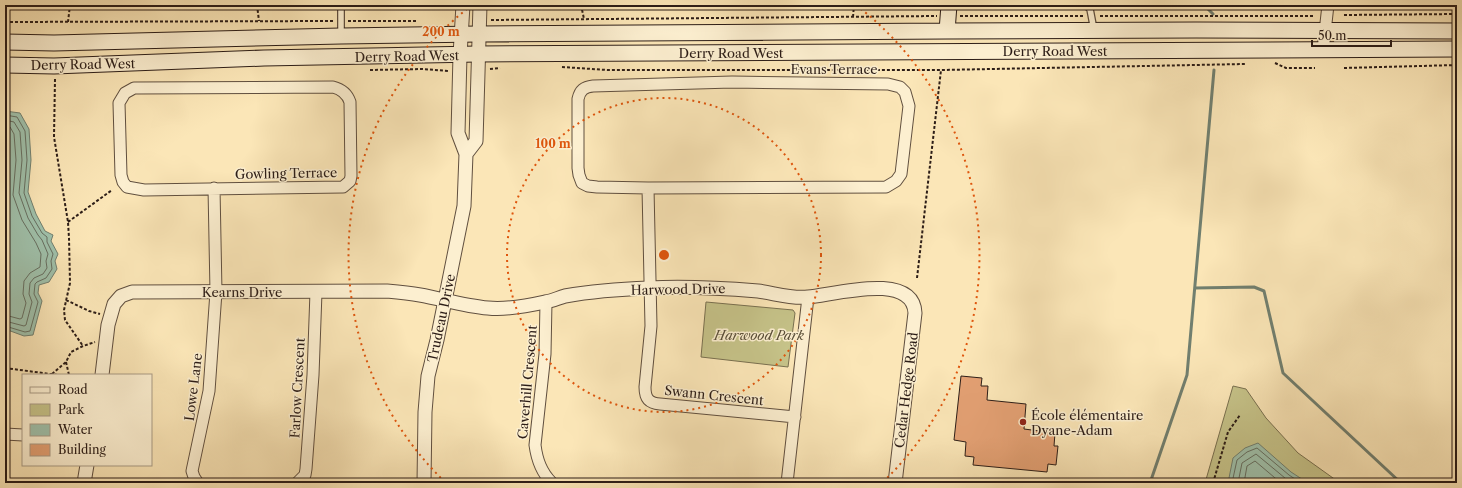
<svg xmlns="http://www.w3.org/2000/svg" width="1462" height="488" viewBox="0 0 1462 488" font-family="'Libre Caslon Text',serif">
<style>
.green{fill:#c6c389;stroke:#797050}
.water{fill:#9fc0aa;stroke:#717f6f}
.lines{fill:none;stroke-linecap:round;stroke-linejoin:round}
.shore{stroke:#666e60;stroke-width:1}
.stream{stroke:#717f6f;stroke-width:3}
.building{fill:#e3a073;stroke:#2c1d17}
.service-casing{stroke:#604f3f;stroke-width:8}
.minor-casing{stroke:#604f3f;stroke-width:13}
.tertiary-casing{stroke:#604f3f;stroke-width:15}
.secondary-casing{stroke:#2c1d17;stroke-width:17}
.path{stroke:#2c1d17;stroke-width:2;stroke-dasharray:3 2;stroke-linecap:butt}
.service{stroke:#fcefd0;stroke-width:5.5}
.minor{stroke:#fcefd0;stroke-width:11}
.tertiary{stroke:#fcefd0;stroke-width:13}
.secondary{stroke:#fcefd0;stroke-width:15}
.ring{fill:none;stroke:#df560d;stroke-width:2;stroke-dasharray:2 4}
.poi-dot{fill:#8f2418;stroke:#fcefd0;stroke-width:1.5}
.labels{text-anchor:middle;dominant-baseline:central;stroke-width:3;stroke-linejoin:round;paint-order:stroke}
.street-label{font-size:13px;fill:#2c1d17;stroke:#fcefd0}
.park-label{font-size:13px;font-style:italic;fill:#5a4f39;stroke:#fcefd0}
.poi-label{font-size:13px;fill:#2c1d17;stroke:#fcefd0;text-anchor:start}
.centre{fill:#df560d;stroke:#fcefd0;stroke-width:2}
.ring-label{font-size:12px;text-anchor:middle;font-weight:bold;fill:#df560d;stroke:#fcefd0;stroke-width:3;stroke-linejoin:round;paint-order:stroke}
</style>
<rect width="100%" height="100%" fill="#fbe6b7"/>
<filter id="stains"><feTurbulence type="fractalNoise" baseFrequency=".005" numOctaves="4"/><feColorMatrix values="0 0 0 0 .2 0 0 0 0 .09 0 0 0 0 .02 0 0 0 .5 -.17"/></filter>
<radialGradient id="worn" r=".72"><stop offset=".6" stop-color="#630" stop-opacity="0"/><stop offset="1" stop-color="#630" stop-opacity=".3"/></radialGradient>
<!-- green -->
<path class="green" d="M706,302L793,310L795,313L788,367L701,357Z
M1233,386L1246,389L1266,418L1298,453L1340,483H1205Z"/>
<!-- water -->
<path class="water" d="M5,111L20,113L29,129L31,160L28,192L36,214L45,231L53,235L51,241L58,254L55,261L57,269L49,282L39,285L38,293L42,301L33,335L24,336L5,329Z
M1258,443L1291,472L1308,483H1228L1233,458L1245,448Z"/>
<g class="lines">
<!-- shore -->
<path class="shore" d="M5,115L17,117L25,131L27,160L24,193L32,216L42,233L47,237V242L53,254L51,261L52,269L46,278L37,282L35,284L34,294L38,302L30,331L25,332L5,326
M5,120L14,122L20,132L22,160L19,193L28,218L38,235L42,240L48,254L46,261L47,268L43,274L34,278L30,283L29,294L32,302L26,325L24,326L5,321
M5,126L10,127L14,134L16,160L13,195L22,220L36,243L41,254L40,267L30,273L24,281L23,294L26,303L22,318L20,319L5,315
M1232,483L1237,460L1247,452L1257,448L1289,475L1301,483
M1238,483L1242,463L1256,454L1291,483
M1244,483L1247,466L1255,461L1281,483"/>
<!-- stream -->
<path class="stream" d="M1204,5L1213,14
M1195,288L1254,287L1264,291L1283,373L1401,483
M1150,483L1187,375L1214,70"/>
</g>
<!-- building -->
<path class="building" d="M961,376L982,378L981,386H988L987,400L1026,404L1024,429L1055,433L1054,446H1058L1056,465L1048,464L1047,472L973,465L974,457L965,456L966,442L954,440Z"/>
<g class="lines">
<!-- service casing -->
<g class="service-casing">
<path id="service" d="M341,5V36
M1085,5L1090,9L1094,30"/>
</g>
<!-- minor casing -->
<g class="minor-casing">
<path id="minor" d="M1323,50L1328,5
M732,82L888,84L900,87L905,92L909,106L901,174L896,181L886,187L648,188L597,187L588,186L582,183L579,175L578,168V99C580,90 584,87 593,86Z
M333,87C341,89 347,93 350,102L351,176L350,181L343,187L144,190L127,187L123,182L121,175L119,103L125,93L134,88Z
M648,188L651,326L645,387C645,399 649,403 660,404L795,417
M546,302L545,354L535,445C537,460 541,472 552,483
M5,434L23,435
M198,483L194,477L192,471L209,391L216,292L214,188
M297,483L305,475L306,469L313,375L316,292
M787,483L808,297"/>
</g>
<!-- tertiary casing -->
<g class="tertiary-casing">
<path id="tertiary" d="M466,154L476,141L480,5
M102,375L108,325L114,304L121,296L132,292L387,291C398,292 409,293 420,295C442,299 465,306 488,308C506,310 527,306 545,302C552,301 558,298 565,296C593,291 621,289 649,288C685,286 721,288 758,291C774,293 791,299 808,297C833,295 913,271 915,313L895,483
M84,483L87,465
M424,483L425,412L428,376L437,340L464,206L466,154L458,133L460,55L463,5"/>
</g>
<!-- secondary casing -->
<g class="secondary-casing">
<path id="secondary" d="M947,31L949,5
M5,42L54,43L341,36L479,34L947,31L1196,30L1457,31
M5,65L54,66L264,58L478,54L1457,49"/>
</g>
<!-- path -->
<path class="path" d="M257,5L259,21
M581,5L584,19
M1344,15L1457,14
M960,16H1083
M1100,16H1314
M853,17L854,5
M491,20L937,16
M348,21H418
M5,22L334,21
M68,22L70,5
M1275,63L1286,68H1315
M562,67L607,70H941L1245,64
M1344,68L1457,65
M490,69L500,68
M370,70L422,69L449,71
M55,79L54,137L68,222L69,238L70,283L64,310L65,320L83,346
M68,222L112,190
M917,278L941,70
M66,300L89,311L100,314
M66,362L69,375
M5,368L58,375
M52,374L66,362L71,352L83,346L95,342
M1213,483L1228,432L1240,415"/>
<!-- service -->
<use href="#service" class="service"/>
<!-- minor -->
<use href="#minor" class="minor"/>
<!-- tertiary -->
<use href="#tertiary" class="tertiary"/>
<!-- secondary -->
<use href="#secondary" class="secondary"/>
</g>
<!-- distance rings -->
<g class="ring">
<circle cx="664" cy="255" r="157"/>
<path d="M445 482A315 315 0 0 1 472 5M856 5A315 315 0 0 1 883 482"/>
</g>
<!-- markers -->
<circle class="poi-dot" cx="1023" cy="422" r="4"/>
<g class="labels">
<!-- street labels -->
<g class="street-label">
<text x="1055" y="51">Derry Road West</text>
<text x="731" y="53">Derry Road West</text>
<text transform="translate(407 56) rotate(-1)">Derry Road West</text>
<text transform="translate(83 64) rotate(-1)">Derry Road West</text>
<text x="834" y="69">Evans Terrace</text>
<text transform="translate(286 173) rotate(-1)">Gowling Terrace</text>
<text transform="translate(678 289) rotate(-1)">Harwood Drive</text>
<text x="242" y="292">Kearns Drive</text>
<text transform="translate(441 318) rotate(-78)">Trudeau Drive</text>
<text transform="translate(527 382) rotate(-85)">Caverhill Crescent</text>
<text transform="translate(193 387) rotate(-83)">Lowe Lane</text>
<text transform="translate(297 388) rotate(-87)">Farlow Crescent</text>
<text transform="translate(906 390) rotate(-83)">Cedar Hedge Road</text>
<text transform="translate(714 395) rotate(6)">Swann Crescent</text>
</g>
<!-- park labels -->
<g class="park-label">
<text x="759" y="335">Harwood Park</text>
</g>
<!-- poi labels -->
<g class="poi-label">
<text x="1031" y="415">École élémentaire<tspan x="1031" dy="15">Dyane-Adam</tspan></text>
</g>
</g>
<circle cx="664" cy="255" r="6" class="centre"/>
<g class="ring-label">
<text x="441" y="36">200 m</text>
<text x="553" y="148">100 m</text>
</g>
<!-- margin -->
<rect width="1462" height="488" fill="none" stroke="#fbe6b7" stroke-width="20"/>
<rect x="6" y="6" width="1450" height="476" fill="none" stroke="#2c1d17" stroke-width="2"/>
<rect x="10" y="10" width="1442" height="468" fill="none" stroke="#2c1d17"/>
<!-- legend -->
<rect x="22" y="374" width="130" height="92" fill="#fcefd0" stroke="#a99b86"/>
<rect x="30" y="387" width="20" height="6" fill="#fcefd0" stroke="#a99b86"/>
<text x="58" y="394" font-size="12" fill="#2c1d17">Road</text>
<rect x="30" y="404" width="20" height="12" fill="#c6c389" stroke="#a99b86"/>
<text x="58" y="414" font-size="12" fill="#2c1d17">Park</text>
<rect x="30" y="424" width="20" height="12" fill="#9fc0aa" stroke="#a99b86"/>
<text x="58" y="434" font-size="12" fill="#2c1d17">Water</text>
<rect x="30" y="444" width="20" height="12" fill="#e3a073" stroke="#a99b86"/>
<text x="58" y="454" font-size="12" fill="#2c1d17">Building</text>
<!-- scale -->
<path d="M1312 40v6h79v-6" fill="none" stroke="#2c1d17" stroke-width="2"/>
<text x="1318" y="40" font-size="12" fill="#2c1d17" stroke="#fcefd0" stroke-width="3" paint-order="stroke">50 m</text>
<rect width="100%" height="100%" filter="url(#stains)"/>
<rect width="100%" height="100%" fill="url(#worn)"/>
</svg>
